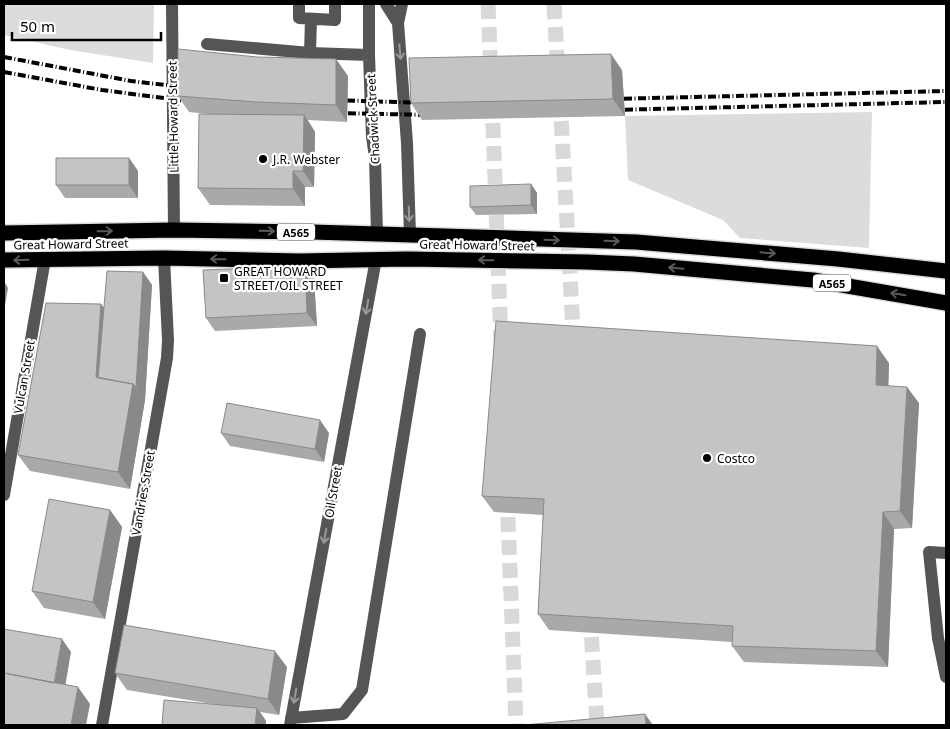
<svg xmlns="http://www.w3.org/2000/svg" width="950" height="729" viewBox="0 0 950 729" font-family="'Noto Sans',sans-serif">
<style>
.green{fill:#dcdcdc}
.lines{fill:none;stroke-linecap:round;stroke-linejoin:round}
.highway-tunnel{stroke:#d9d9d9;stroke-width:15;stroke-dasharray:15 8;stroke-linecap:butt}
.highway-casing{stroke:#dbdbdb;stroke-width:18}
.minor{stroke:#555;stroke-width:12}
.highway{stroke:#000;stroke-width:15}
.rail{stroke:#000;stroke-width:4;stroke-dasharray:8 2.5 1 2.5;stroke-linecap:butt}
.wall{fill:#a9a9a9}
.shaded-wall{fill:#898989}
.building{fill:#c4c4c4;stroke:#898989}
.oneway{stroke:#999}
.oneway2{stroke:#595959}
.poi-dot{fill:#000;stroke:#fff;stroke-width:2}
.labels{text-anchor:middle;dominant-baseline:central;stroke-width:4.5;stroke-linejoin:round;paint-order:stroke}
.shield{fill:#fff;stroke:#4c4c4c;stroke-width:1}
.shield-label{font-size:11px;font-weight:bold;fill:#000}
.street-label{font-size:12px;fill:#000;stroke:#fff}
.poi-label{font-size:12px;fill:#000;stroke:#fff;text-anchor:start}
</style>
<rect width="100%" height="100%" fill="#fff"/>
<!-- green -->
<path class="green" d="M4,4H154L153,63L70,50L4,35Z
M872,112L869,248L740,238L723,220L628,180L625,116Z"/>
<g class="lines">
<!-- highway-tunnel -->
<path class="highway-tunnel" d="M488,4L491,77
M554,4L558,75
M560,98L574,347
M492,100L501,342
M507,494L516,725
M590,614L597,725"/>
<!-- highway casing -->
<g class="highway-casing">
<path id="highway" d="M4,233L174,230L312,232L636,242L838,259L946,271
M4,260L164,258L299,261L407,259L587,262L634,264L813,280L946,303"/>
</g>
<!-- minor -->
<path class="minor" d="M172,4L174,230
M299,4V18L335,20V4
M369,4V55L372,137L375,157L377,234
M386,4L398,23
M402,4L398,23L407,143L410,235
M207,44L310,53L369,55
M310,53L311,19
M4,495L45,259
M946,553L929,552L938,638L946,677
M291,718L343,714L362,690L420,334
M102,725L167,358L168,340L164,258
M290,725L376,259"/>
<!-- highway -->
<use href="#highway" class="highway"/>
<!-- rail -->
<path class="rail" d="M4,57L131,81L191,88
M4,72L102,90L194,102
M610,99L946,91
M333,100L425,103
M611,110L946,102
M334,113L431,115"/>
</g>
<!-- wall -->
<path class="wall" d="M622,70L625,116L422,120L411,103Z
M348,76L347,122L308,120L315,132L314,187H305V206L210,205L198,188L208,114L189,112L178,96Z
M129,158L138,171V198H65L56,185Z
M531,184L537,193V214L476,215L470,207Z
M305,266L314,279L317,326L215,331L206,318Z
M143,272L152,285L145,400L130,489L30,471L18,455L101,304L104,308Z
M889,363L888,385L919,403L912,528L894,529L888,667L744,662L732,646V642L549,630L538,614L543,515L494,512L482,496Z
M221,433H329L324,462L230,446Z
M110,510L122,527L105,619L44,608L32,591Z
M287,667L279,715L260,712L266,721L213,704L127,690L115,673Z"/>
<!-- shaded-wall -->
<path class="shaded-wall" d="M611,54L622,70L625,116L613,99Z
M336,59L348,76L347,122L336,105Z
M304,115L315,132L314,187L303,171Z
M129,158L138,171V198L129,185Z
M293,171L305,187V206L293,189Z
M531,184L537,193V214L531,205Z
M305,266L314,279L317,326L307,313Z
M143,272L152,285L145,400L136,387Z
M5,283L8,288L4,311V290Z
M101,304L113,321L108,382L96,377Z
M877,346L889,363L888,401L876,385Z
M133,384L145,400L130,489L118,472Z
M907,387L919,403L912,528L900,511Z
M320,420L329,433L324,462L315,449Z
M110,510L122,527L105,619L93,602Z
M883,512L894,529L888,667L876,651Z
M62,639L71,652L63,699L54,686Z
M275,651L287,667L279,715L268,699Z
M78,687L90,704L86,725H71Z
M257,708L266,721V725H255Z
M645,714L653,725H646Z"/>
<!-- building -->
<path class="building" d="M178,49L257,57L336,59V105L256,102L178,96Z
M611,54L613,99L411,103L409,58Z
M199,114L304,115L303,171H293V189L198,188Z
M56,158H129V185H56Z
M531,184V205L470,207V186Z
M305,266L307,313L206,318L203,270Z
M107,271L143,272L136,387L133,384L98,378Z
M46,303L101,304L96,377L133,384L118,472L18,455Z
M496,321L877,346L876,385L907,387L900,511L883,512L876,651L732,646L733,626L538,614L544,499L482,496Z
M227,403L320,420L315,449L221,433Z
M49,499L110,510L93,602L32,591Z
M124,625L275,651L268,699L115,673Z
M4,629L62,639L54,683L4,673Z
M4,673L78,687L71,725H4Z
M164,700L257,708L255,725H162Z
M645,714L646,725H524Z"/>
<!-- one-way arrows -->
<defs><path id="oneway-shaft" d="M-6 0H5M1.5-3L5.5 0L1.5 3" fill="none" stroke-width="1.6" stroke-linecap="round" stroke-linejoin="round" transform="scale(1.25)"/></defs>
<g class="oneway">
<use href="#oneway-shaft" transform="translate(400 52) rotate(85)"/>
<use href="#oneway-shaft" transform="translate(409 214) rotate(88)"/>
<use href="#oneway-shaft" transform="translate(367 307) rotate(100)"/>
<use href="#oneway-shaft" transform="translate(325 536) rotate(100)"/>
<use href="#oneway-shaft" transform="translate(295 696) rotate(100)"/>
</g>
<g class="oneway2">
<use href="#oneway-shaft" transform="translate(105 231) rotate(-1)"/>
<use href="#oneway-shaft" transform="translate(267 231) rotate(1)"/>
<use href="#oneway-shaft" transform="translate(552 240) rotate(2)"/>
<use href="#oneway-shaft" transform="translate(612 241) rotate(2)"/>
<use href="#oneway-shaft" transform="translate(768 253) rotate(5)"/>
<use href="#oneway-shaft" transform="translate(218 259) rotate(-179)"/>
<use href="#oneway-shaft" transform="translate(21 260) rotate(178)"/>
<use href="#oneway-shaft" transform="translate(486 260) rotate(-179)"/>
<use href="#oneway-shaft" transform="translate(676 268) rotate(-175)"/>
<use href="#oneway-shaft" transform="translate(898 294) rotate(-171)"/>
</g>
<!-- markers -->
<g class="poi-dot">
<circle cx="263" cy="159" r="5"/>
<rect x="219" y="273" width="10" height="10" rx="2.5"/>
<circle cx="707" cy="458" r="5"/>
</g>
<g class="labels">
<!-- shield labels -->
<g class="shield">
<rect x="277" y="223.5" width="38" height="17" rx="4"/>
<rect x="813" y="274.5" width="38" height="17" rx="4"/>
</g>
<g class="shield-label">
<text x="296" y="232">A565</text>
<text x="832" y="283">A565</text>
</g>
<!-- street labels -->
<g class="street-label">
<text transform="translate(173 117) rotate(-91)">Little Howard Street</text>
<text transform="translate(373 119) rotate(-93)">Chadwick Street</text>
<text transform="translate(71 244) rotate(-1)">Great Howard Street</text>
<text transform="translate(477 245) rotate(1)">Great Howard Street</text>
<text transform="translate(24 377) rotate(-80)">Vulcan Street</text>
<text transform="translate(333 492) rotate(-80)">Oil Street</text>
<text transform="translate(143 493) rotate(-80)">Vandries Street</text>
</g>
<!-- poi labels -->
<g class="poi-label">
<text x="273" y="159">J.R. Webster</text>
<text x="234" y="271">GREAT HOWARD<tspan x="234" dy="14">STREET/OIL STREET</tspan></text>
<text x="717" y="458">Costco</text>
</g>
</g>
<!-- border -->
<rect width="950" height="729" fill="none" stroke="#000000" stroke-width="10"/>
<!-- scale -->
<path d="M12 32v8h149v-8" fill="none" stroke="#000000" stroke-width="2.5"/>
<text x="20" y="32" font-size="15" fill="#000000" stroke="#ffffff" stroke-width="4" paint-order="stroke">50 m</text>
</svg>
